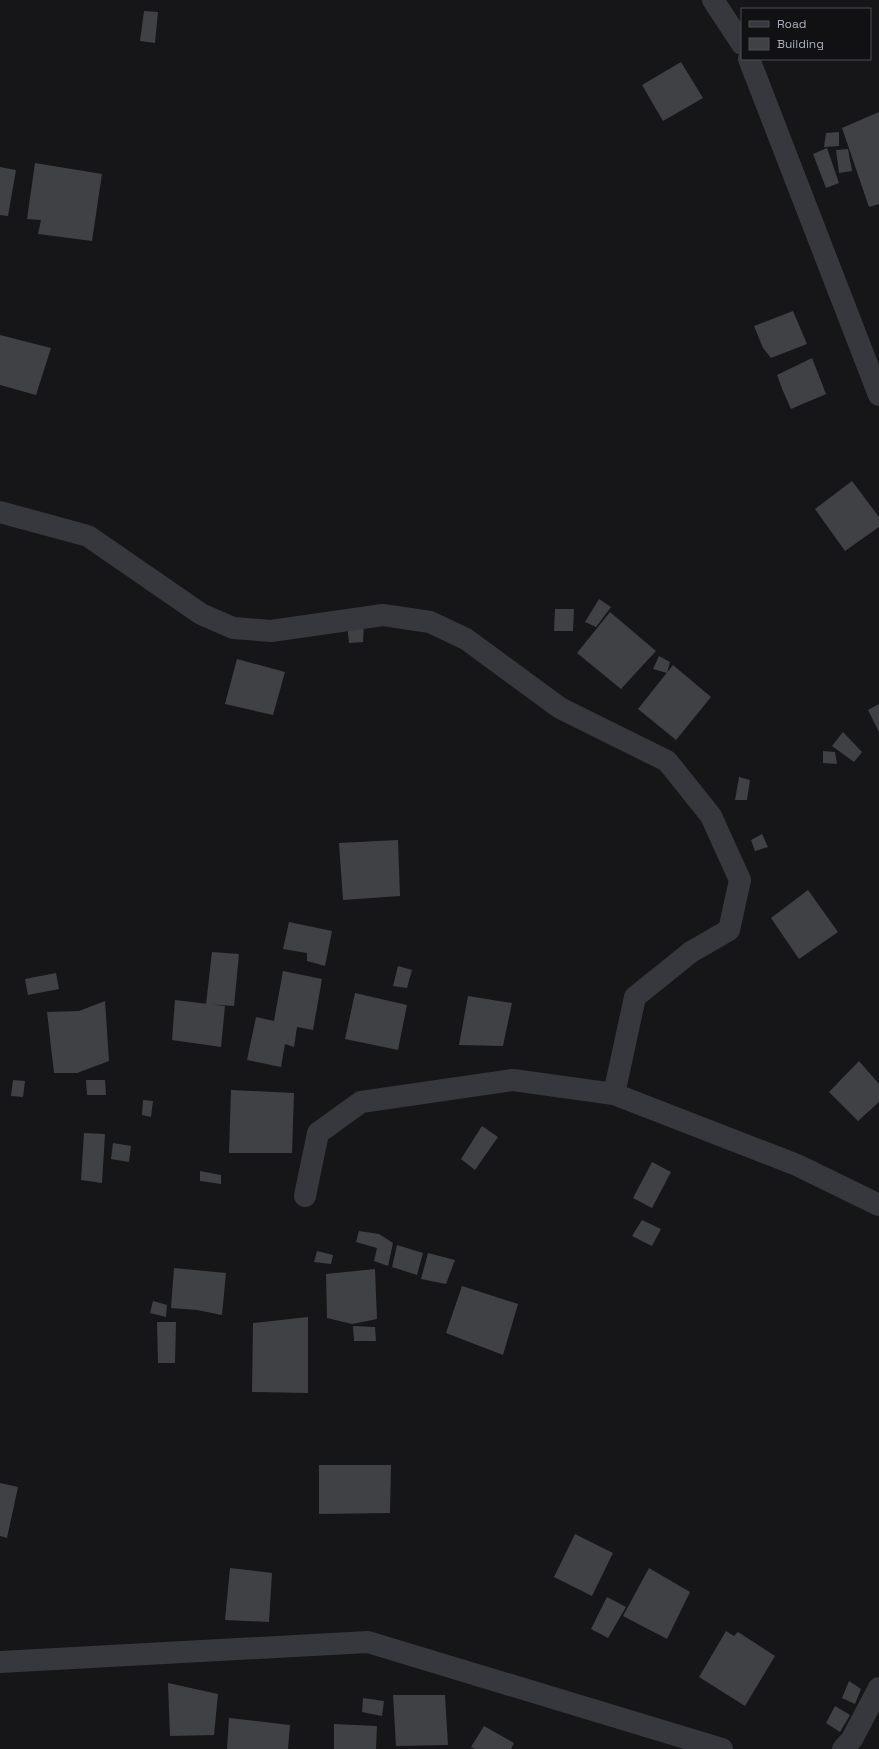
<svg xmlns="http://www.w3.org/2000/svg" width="879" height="1749" viewBox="0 0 879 1749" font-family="'Space Grotesk',sans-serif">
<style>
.building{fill:#404145}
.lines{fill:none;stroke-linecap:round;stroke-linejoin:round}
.minor{stroke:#37383d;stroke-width:22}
</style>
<rect width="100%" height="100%" fill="#161618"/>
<!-- building -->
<path class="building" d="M144,11L158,12L155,43L140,41Z
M681,62L703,98L663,121L642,85Z
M879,112V204L869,207L842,128Z
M839,132V146L824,147L826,133Z
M827,148L839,183L826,188L813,154Z
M848,149L852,171L839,173L836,150Z
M35,163L102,174L92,241L38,234L41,220L27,219Z
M0,167L16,170L8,216L0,215Z
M793,311L807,344L771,358L763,348L754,326Z
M0,335L51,348L36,395L0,385Z
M812,358L826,394L791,409L783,391L777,375Z
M852,481L879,517V527L845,551L815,509Z
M599,599L611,607L596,627L585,622Z
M555,609H574L573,631H554Z
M610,612L656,651L621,689L577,653Z
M347,623H364L363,642L349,643Z
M659,656L670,662L667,673L653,669Z
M237,659L285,672L273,715L225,704Z
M673,665L711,697L676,740L638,709Z
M879,704V732L868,710Z
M843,732L862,752L854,762L832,746Z
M823,751L835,752L837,764L823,763Z
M739,777L750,780L747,800H735Z
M762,834L768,847L755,851L751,840Z
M398,840L400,896L343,900L339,843Z
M808,890L838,932L799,959L771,918Z
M289,922L332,931L325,966L307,961V953L283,949Z
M212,952L239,954L234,1006L206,1004Z
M398,966L412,970L407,988L393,986Z
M283,971L322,979L313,1030L297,1027L294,1047L285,1044L281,1067L247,1060L256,1017L274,1021Z
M56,973L59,989L28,995L25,979Z
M355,993L407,1005L398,1050L345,1039Z
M468,996L512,1003L503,1046L459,1045Z
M175,1000L225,1006L221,1047L172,1040Z
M105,1001L109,1061L77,1073H54L47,1012L79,1011Z
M859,1061L879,1084V1102L858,1121L829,1092Z
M13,1080L25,1081L23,1097L11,1096Z
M86,1080H105L106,1095H87Z
M231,1090L294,1093L292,1153H229Z
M143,1100L153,1101L151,1117L142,1115Z
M482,1126L498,1137L475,1170L461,1159Z
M84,1133L105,1134L102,1183L81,1180Z
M113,1143L131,1146L129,1162L111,1159Z
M652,1162L671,1172L652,1208L633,1198Z
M200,1171L221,1175V1184L200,1181Z
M642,1220L661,1229L652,1246L632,1236Z
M359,1231L379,1234L393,1243L388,1266L374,1261L377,1248L356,1242Z
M397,1245L423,1253L417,1275L392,1267Z
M317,1251L333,1255L331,1264L314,1262Z
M428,1253L455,1260L446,1284L421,1279Z
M174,1268L226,1273L222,1315L197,1310L171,1308Z
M375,1269L377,1319L352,1324L327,1318L326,1274Z
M462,1286L518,1304L503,1355L446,1333Z
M153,1301L167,1305L166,1317L150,1313Z
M308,1317V1393L252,1392L253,1323Z
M157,1322H176L175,1363H158Z
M353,1326L375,1327L376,1341H354Z
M319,1465H391L390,1513L319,1514Z
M0,1483L18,1487L7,1538L0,1536Z
M575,1534L613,1553L592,1596L554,1577Z
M230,1568L272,1573L269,1622L225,1620Z
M649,1568L690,1592L667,1639L623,1616Z
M607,1597L626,1607L608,1638L591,1629Z
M726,1631L734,1636L738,1632L775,1656L745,1706L699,1677Z
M849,1681L861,1689L855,1704L842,1698Z
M168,1683L218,1694L214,1735L170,1736Z
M393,1695H445L448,1745L396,1746Z
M363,1698L384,1701L382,1716L362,1712Z
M835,1706L850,1715L840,1732L826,1723Z
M229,1718L290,1725L288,1749H227Z
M334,1724L377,1726L376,1749H334Z
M484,1726L514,1743L511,1749H475L471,1747Z"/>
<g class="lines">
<!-- minor -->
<path class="minor" d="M713,0L742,44
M749,59L879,395
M0,512L88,536L201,614L233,628L271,631L383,615L430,622L466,639L560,708L667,761L711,816L740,880L729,930L691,952L635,997L614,1094
M305,1196L318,1133L361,1102L513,1080L614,1094L797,1165L879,1205
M0,1662L368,1642L722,1749
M843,1749L852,1739L879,1688"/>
</g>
<!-- legend -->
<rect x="741" y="8" width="130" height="52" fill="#111113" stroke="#4d4f55"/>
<rect x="749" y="21" width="20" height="6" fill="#37383d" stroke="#4d4f55"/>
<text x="777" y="28" font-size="12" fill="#a8adb8">Road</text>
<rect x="749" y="38" width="20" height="12" fill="#404145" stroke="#4d4f55"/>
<text x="777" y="48" font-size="12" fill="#a8adb8">Building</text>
</svg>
